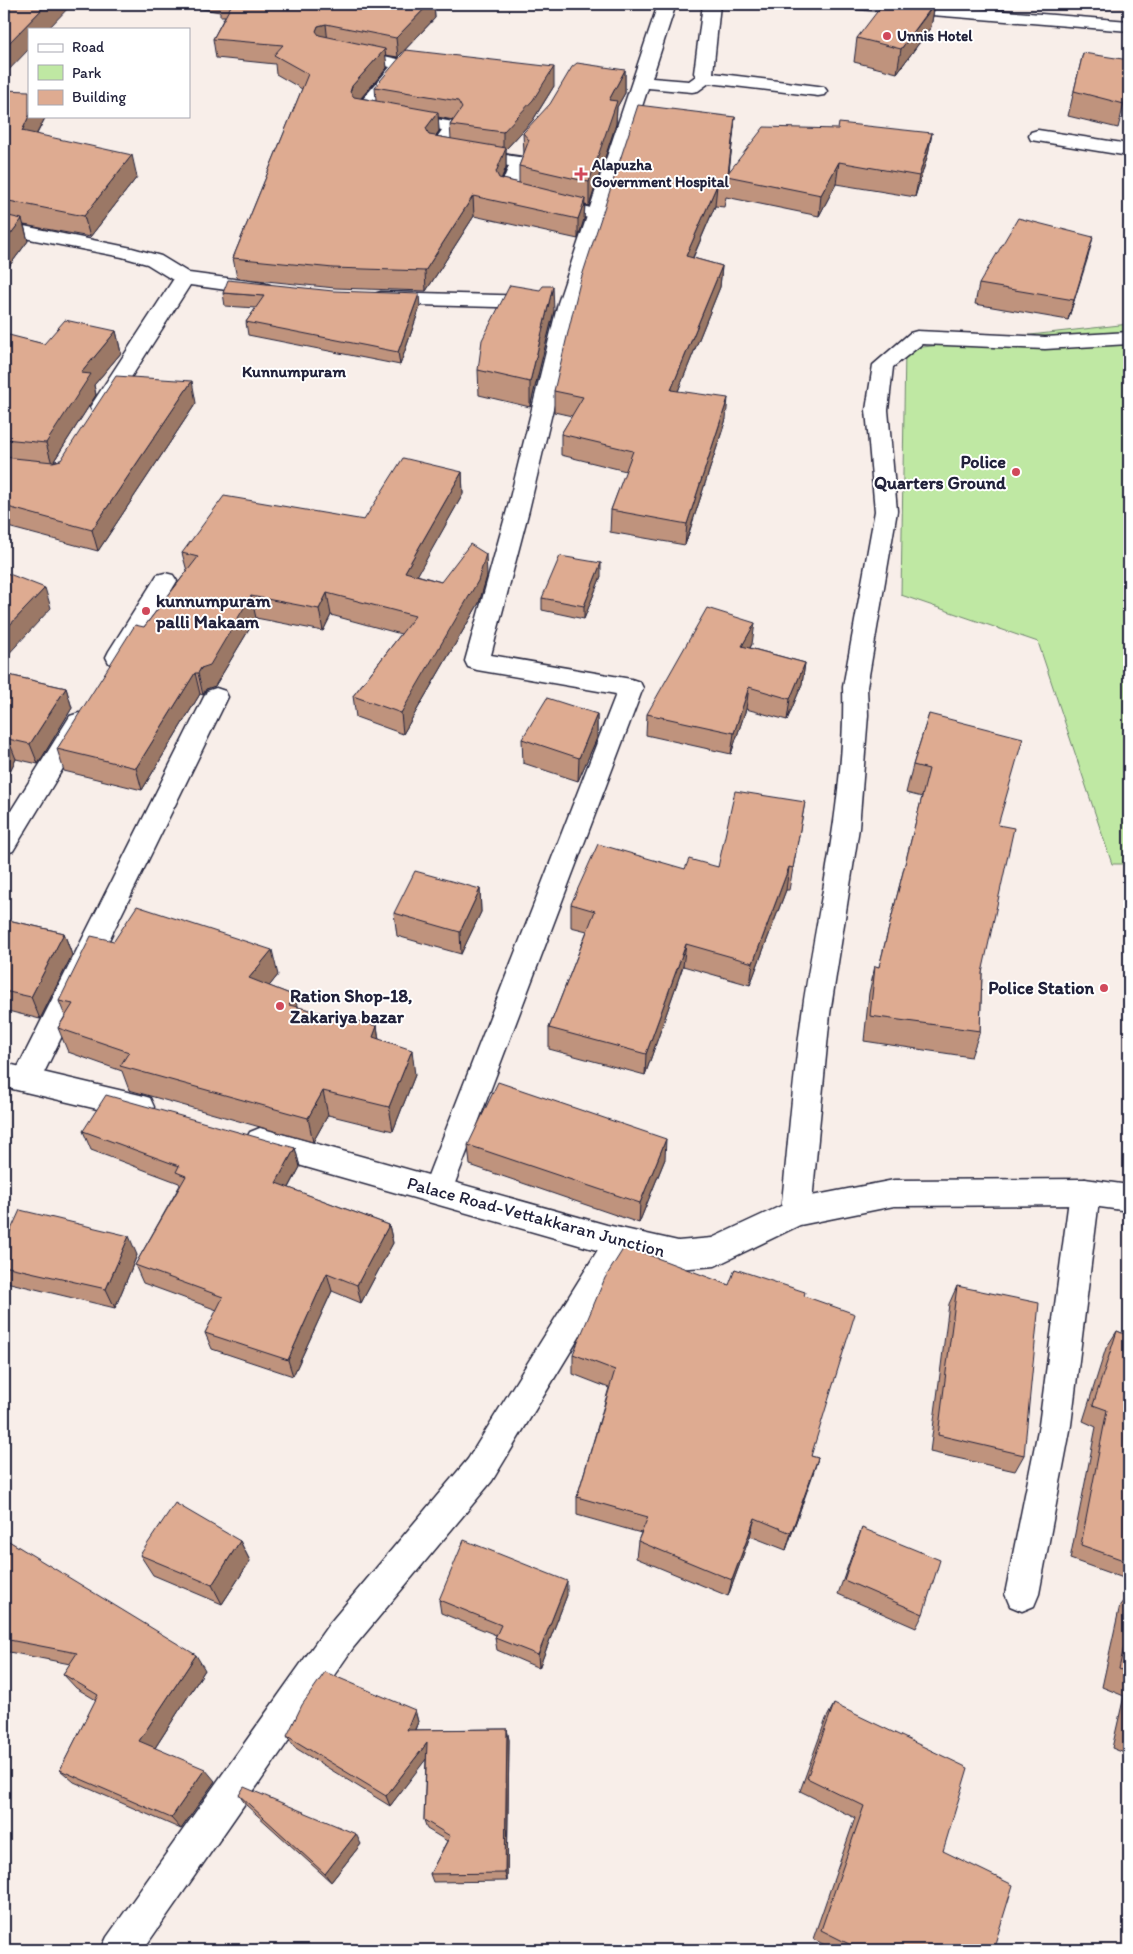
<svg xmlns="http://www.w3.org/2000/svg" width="1133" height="1954" viewBox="0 0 1133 1954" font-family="Itim,sans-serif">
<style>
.built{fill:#f0dacf}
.green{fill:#bfe8a3;stroke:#70856f}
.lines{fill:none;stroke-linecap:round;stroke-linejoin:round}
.lane-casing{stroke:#22223b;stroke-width:4}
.street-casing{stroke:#22223b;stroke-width:3}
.secondary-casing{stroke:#22223b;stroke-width:3}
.lane{fill:#fff;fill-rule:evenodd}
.street{fill:#fff;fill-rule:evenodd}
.secondary{fill:#fff;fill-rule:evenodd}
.wall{fill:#bf937d;stroke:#22223b;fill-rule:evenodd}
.shaded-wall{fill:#9b7866;stroke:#22223b}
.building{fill:#deab91;stroke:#22223b}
.poi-dot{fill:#d1495b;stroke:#fff;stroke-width:2}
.labels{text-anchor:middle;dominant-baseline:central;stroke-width:4;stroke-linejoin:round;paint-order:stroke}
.far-poi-label{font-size:15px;font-weight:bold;fill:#22223b;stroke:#fff;text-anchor:start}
.far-neighbourhood-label{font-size:16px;font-weight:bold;fill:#22223b;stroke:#fff}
.poi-label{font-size:18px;font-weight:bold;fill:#22223b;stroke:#fff;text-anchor:end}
.street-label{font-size:18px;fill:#22223b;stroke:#fff}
</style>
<rect width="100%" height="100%" fill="#f8eee9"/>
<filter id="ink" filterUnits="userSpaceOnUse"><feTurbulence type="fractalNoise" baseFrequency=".02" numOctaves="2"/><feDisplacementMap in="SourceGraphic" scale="10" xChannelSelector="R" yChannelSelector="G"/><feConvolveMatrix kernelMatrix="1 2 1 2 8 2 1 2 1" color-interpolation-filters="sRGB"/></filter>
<g filter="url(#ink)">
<!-- built -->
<path class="built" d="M1054,4H1129V10Z"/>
<!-- green -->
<path class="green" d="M1129,324V864H1112L1038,642L901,595L905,349Z"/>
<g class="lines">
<!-- lane casing -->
<g class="lane-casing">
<path id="lane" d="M352,49L407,61L409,64L373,108L459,123L461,127L448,146L525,158L528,162L517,190L603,211L606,215L603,219L597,220L501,197L498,193L509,166L431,153L429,149L442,130L356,115L354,111L356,107L390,67L346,57L344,54L346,51Z"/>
</g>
<!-- street casing -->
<g class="street-casing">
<path id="street" d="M658,4H676L652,78L689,81L696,76L694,73L703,4H720L713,73L818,86L824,87L827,91L824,95L818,96L709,83L698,91L692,92L648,88L578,303L529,510L491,655L631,679L640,682L643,688L452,1191L448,1200L437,1204L426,1200L422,1191L616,694L477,670L468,667L465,661L507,510L558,303Z
M1038,130L1129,144V156L1031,140L1029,136L1031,132Z
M4,222L132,248L161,256L189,273L263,283L270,285L273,289L270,293L263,295L190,285L109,412L101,414L93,412L90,407L173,280L147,264L122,257L4,234Z
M381,292L538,296L545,298L548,302L545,306L538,308L381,304L374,302L371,298L374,294Z
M917,331L1045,337L1129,332V344L1045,349L922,344L893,367L888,410L897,511L867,687L868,715L859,828L830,1014L811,1212L807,1221L796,1225L785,1221L781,1212C788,1146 793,1079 802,1013C818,906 846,796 843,687L875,511L866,410L873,365L910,333Z
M165,573L173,575L177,581L127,663L118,666L109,663L106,657L109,651L157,575Z
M216,688L225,691L228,697L36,1089L26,1092L16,1089L12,1080L16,1071L204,697L207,691Z
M79,713L88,716L91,722L13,851L4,854V822L70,716Z
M1085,1179L1096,1183L1100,1192L1071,1425L1039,1594L1034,1606L1022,1611L1010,1606L1005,1594L1039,1425L1070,1192L1074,1183Z
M620,1228L631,1232L635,1242L631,1252L492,1481L353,1648L143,1950H101L107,1937L329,1624L468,1459L609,1232Z"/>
</g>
<!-- secondary casing -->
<g class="secondary-casing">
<path id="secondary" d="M849,4H918L1129,21V31L858,9L852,8Z
M4,1063L140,1095L150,1098L154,1107L150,1116L140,1119L4,1087Z
M260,1128L607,1225L678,1241L712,1238L796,1199L894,1180L1085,1179L1129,1185V1211L1085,1205L894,1206L800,1225L715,1266L678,1269L607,1253L260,1154L250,1150L245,1141L250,1132Z"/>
</g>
<!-- lane -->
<use href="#lane" class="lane"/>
<!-- street -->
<use href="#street" class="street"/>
<!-- secondary -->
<use href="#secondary" class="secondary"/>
</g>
<!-- wall -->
<path class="wall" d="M195,4H434L435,18L398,57L385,55L387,68L361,98L376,101L375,87L554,86L533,120L506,149V167L502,179L519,183V166L524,154L523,133L625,70V93L617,107L616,124L589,206L585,205L584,219L578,239L474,216L426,291L335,288L237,278L233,258L302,89L276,74L275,64L216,58L213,39L225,16H220V12L196,8ZM438,117L453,120L450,125L451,139L436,136L439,131Z
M935,4L931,27L897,73L854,62L857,38Z
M1083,53L1124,104L1118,128L1068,116Z
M4,90L29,116H46L37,134L137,177L90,237L24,225L28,241L4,273Z
M735,117L729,172L932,133L928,154L915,197L836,184L819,216L726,197L724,207L715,206L693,258L722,266L720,287L678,391L726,419L685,545L610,532L611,510L626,471L561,455V434L572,416L554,412V391Z
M1093,237L1068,320L975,304L979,284Z
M223,293L420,307L400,365L248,335L246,322L256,308L225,306Z
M554,311L530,407L479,395L478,370Z
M116,331L121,353L94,385L96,395L54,461L61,460L196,403L98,551L4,526V335L44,344Z
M462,472L463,494L417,575L441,582L487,576L479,603L403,734L356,717L353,696L401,634L331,615L323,631L256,618L215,686L206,689L203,695L200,694L142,790L64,771L57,749L144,627L187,571L182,553L364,520Z
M601,576L584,619L542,610V598Z
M752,644L750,648L805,663L802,684L787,720L746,709L731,754L646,735L647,714Z
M4,674L66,688L72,708L38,764L16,759L4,783Z
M597,714V738L578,781L523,763L522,739Z
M929,714L998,825L982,973L980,1031L971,1057L864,1041L869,993L875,966L879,967L922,797L906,793L913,765Z
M805,802L789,890H786L750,985L683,966L645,1075L549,1049V1028L587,931L571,927V904L685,869L718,867Z
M480,889L481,912L461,954L397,936L394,913Z
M4,919L64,933L72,955L40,1019L4,1010Z
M114,941L278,975L269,986L295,996L297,1007L377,1026L379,1039L415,1075L393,1131L328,1115L313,1142L129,1090L122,1071L68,1052L58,1028L65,1016L59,1001Z
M83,1131L295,1148L300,1167L289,1188L389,1225L393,1243L361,1303L332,1291L293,1376L212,1349L205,1333L217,1310L143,1283L135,1265L180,1185L179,1183L91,1150Z
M468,1145L665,1159L639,1223L470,1165Z
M4,1245L137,1255L115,1308L6,1282L4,1278Z
M729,1285L804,1297L811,1456L818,1458L786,1550L750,1536L728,1596L636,1558L638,1541L641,1533L577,1515V1497L609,1388L573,1374V1354Z
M957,1286L1024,1455L1015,1471L930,1452L949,1304Z
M1117,1331L1129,1336V1580L1070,1559L1096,1427L1083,1421L1106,1348Z
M862,1528L923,1614L916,1628L838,1594L856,1543Z
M4,1538L205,1670L155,1748L215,1781L181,1829L74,1782L60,1770L96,1700L76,1688L63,1674L70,1664L4,1651Z
M240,1541L250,1561L222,1604L153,1575L140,1555Z
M1129,1594V1755L1112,1748L1124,1696L1102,1687L1120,1605Z
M567,1595L539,1668L497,1650L495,1638L496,1635L441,1613L439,1600Z
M834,1704L943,1851L993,1950H835L813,1939L855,1818L800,1791L826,1719Z
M415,1710L418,1722L415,1730L507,1729L509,1740L507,1881L433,1882L430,1874L447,1841L427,1829L424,1820L426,1758L390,1806L294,1747L287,1736Z
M239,1795L361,1844L331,1882L246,1805Z"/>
<!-- shaded-wall -->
<path class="shaded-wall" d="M47,4H72L48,29H29V49L4,75V48Z
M429,4H434L435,18L398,57L396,38Z
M935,4L931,27L897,73L901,49Z
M326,24L328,43L320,46L316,31L318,26Z
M385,49L387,68L354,106L350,92L352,86Z
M554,67V86L533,120L506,149V167L496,192V172L503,152V132Z
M625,70V93L617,107L616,124L589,206V182L609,100Z
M438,112L439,131L427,148L426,128Z
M29,116H46L27,152L22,131Z
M735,117L733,138L728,176H727Z
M932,133L928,154L915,197L919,176Z
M132,155L137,177L90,237L84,216Z
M839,162L836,184L819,216L821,195Z
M717,185L715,206L684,278L686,256Z
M473,196L474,216L426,291L425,271Z
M585,199L584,219L578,239V219Z
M22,219L28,241L4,273V243Z
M1093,237L1088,257L1068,320L1074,300Z
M722,266L720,287L670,411L671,390Z
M553,286L554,311L530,407V382Z
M419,294L420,307L400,365L398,352Z
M116,331L121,353L94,385L96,395L52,464L46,443L81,373Z
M192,381L196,403L98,551L92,530Z
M728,398L726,419L685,545L687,524Z
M462,472L463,494L407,594L405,572Z
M486,554L487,576L479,603L403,734L401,713Z
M601,563V576L584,619V606Z
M45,588L51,608L4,659V631Z
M327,593L331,615L323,631L319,609Z
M251,596L256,618L215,686L206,689L203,695L198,673Z
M755,623L752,644L739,667L742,646Z
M805,663L802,684L787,720L790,699Z
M195,673L200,694L142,790L136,768Z
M749,687L746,709L731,754L734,733Z
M66,688L72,708L38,764L30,744Z
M597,714V738L578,781L579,758Z
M8,739L16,759L4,783V747Z
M789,867L786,890L750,985L753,963Z
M480,889L481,912L461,954L460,932Z
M64,933L72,955L40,1019L31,997Z
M686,944L683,966L645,1075L646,1054Z
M272,950L278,975L255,1004L249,978Z
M295,996L300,1021L289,1005Z
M377,1026L380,1050L373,1037Z
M412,1050L415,1075L393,1131L389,1107Z
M323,1091L328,1115L313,1142L308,1118Z
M666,1139L665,1159L639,1223L640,1203Z
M295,1148L300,1167L281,1202L276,1183Z
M389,1225L393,1243L361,1303L357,1285Z
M129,1236L137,1255L115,1308L106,1289Z
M327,1273L332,1291L293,1376L288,1360Z
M818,1458L812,1477L786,1550L791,1533Z
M755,1518L750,1536L728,1596L732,1580Z
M240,1541L250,1561L222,1604L212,1585Z
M567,1581V1595L539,1668L538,1655Z
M196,1655L205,1670L151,1754L139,1741Z
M415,1710L418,1722L410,1741L407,1730Z
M507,1729L509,1740L507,1881L505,1873Z
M427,1743L430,1754L390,1806L386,1796Z
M205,1769L215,1781L181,1829L171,1818Z
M356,1834L361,1844L331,1882L325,1874Z"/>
<!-- building -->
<path class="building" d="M4,4H47L4,48Z
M232,4H429L396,38L326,24L318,26L316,31L319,35L385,49L352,86L350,92L354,97L438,112L426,128L429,135L506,148L496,172L499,178L585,199L578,219L473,196L425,271L333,268L233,258L308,74L274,55L283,45L213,39Z
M883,4H934L901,49L857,38Z
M406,50L554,67L533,100L503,132L450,125L462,108L458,101L375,87Z
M1083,53L1129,60L1124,104L1074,91Z
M577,63L625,70L609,100L617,101L589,182L519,166L529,140L523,133L550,104L572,67Z
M4,90L29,91V116L22,131L132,155L84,216L4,200Z
M638,105L735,117L728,173L764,127L838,129L839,123L932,133L919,176L839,162L821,195L727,176L726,186L717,185L686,256L722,266L671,390L728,398L687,524L611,510L633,451L561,434L583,397L554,391L580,282Z
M4,215L22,219L4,243Z
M1018,218L1093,237L1074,300L979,284Z
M228,280L333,291L419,294L398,352L246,322L264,296L223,293Z
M510,285L540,290L543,286H553L530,382L478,370L482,340Z
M65,320L116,331L81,373L91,374L46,443L4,439V335L5,334L44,344Z
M116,376L192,381L92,530L4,506V457L53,462L61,460Z
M403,458L462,472L405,572L441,582L470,544L486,554L478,581L401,713L353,696L415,616L327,593L319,609L251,596L210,665L201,668L198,673H195L136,768L57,749L135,625L144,627L198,557L182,553L224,496L364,520Z
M560,556L601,563L584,606L542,598Z
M4,572L45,588L4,631Z
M707,608L755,623L742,646L805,663L790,699L749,687L734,733L647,714Z
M4,674L66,688L30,744L8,739L4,747Z
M547,698L597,714L579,758L522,739Z
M929,714L1023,738L998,825L1014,828L982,973L980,1031L870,1016L875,966L879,967L929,769L913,765Z
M735,791L805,802L793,868L789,867L753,963L686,944L646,1054L549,1028L595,911L571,904L598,844L685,869L689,859L718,867Z
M415,871L480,889L460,932L394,913Z
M137,906L272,950L249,978L295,996L289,1005L377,1026L373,1037L412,1050L389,1107L323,1091L308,1118L120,1066L129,1052L58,1028L73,1004L59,1001L91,936L114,941Z
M4,919L64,933L31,997L4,991Z
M498,1082L666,1139L640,1203L468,1145Z
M106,1095L295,1148L276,1183L389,1225L357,1285L327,1273L288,1360L205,1333L223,1297L135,1265L186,1176L176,1172L179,1166L83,1131Z
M20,1210L129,1236L106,1289L4,1266V1245Z
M625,1246L729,1285L735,1269L805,1292L804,1296L855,1314L811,1456L818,1458L791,1533L755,1518L732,1580L638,1541L648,1517L577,1497L615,1370L573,1354L605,1278Z
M957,1286L1039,1303L1024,1455L938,1435Z
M1117,1331L1129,1336V1562L1081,1545L1107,1410L1093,1405Z
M175,1503L240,1541L212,1585L140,1555Z
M862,1528L940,1560L923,1614L844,1580Z
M4,1538L196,1655L139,1741L205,1769L171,1818L60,1770L98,1695L63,1674L77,1653L4,1639Z
M464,1540L567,1581L538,1655L495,1638L501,1625L439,1600Z
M1129,1623V1673L1119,1669Z
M325,1672L415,1710L407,1730L507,1729L505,1873L430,1874L450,1836L424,1820L427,1743L386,1796L287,1736L302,1705Z
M834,1704L968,1768L943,1851L1013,1885L993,1950H861L821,1930L864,1806L807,1778Z
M244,1787L356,1834L325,1874L239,1795Z"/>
</g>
<!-- markers -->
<g class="poi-dot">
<circle cx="887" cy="36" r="5"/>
<path d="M578.5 166.5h5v5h5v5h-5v5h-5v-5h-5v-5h5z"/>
<circle cx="1016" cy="472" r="5"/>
<circle cx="146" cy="611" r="5"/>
<circle cx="1104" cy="988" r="5"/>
<circle cx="280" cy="1006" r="5"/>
</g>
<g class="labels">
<!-- far-poi labels -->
<g class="far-poi-label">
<text x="897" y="36">Unnis Hotel</text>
<text x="592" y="165">Alapuzha<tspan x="592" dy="17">Government Hospital</tspan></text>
</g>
<!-- far-neighbourhood labels -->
<g class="far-neighbourhood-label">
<text x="294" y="371">Kunnumpuram</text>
</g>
<!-- poi labels -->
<g class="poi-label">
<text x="1006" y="462">Police<tspan x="1006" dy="21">Quarters Ground</tspan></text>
<text x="156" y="601" text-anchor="start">kunnumpuram<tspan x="156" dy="21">palli Makaam</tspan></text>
<text x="1094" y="988">Police Station</text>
<text x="290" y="996" text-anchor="start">Ration Shop-18,<tspan x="290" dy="21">Zakariya bazar</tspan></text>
</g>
<!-- street labels -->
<g class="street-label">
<text transform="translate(536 1217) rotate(15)">Palace Road-Vettakkaran Junction</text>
</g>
</g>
<!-- margin -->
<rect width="1133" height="1954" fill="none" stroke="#fff" stroke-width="20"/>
<rect x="10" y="10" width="1113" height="1934" fill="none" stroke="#22223b" stroke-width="2" filter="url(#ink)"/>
<!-- legend -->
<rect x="28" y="28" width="162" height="90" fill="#ffffff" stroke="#a7a7b1"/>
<rect x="38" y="44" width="25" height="8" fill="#ffffff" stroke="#a7a7b1"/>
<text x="72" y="52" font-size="15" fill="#22223b">Road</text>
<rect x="38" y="65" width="25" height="15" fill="#bfe8a3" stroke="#a7a7b1"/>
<text x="72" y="78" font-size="15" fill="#22223b">Park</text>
<rect x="38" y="90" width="25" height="15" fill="#deab91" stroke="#a7a7b1"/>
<text x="72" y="102" font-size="15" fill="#22223b">Building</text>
</svg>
